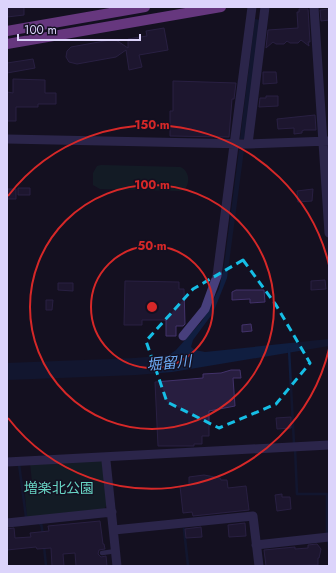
<svg xmlns="http://www.w3.org/2000/svg" width="336" height="573" viewBox="0 0 336 573" font-family="Jost,'Noto Sans JP',sans-serif">
<style>
.green{fill:#13292b}
.water{fill:#101e40}
.lines{fill:none;stroke-linecap:round;stroke-linejoin:round}
.stream{stroke:#101e40;stroke-width:2.5}
.building{fill:#281e40;stroke:#42326a}
.service{stroke:#473f7c;stroke-width:4.5}
.minor{stroke:#473f7c;stroke-width:9}
.primary{stroke:#c966f0;stroke-width:10}
.marked{fill:none;stroke:#16bee5;stroke-width:3;stroke-dasharray:8 5;stroke-linejoin:round}
.ring{fill:none;stroke:#d62828;stroke-width:2}
.labels{text-anchor:middle;dominant-baseline:central;stroke-width:3;stroke-linejoin:round;paint-order:stroke}
.park-label{font-size:14px;fill:#67d4c3;stroke:#141021}
.water-label{font-size:15px;font-style:italic;fill:#6ca7f1;stroke:#141021}
.centre{fill:#d62828;stroke:#141021;stroke-width:2}
.ring-label{font-size:12px;text-anchor:middle;font-weight:bold;fill:#d62828;stroke:#141021;stroke-width:3;stroke-linejoin:round;paint-order:stroke}
</style>
<rect width="100%" height="100%" fill="#141021"/>
<!-- green -->
<path class="green" d="M101,165L180,167C189,170 191,183 184,190L180,191L100,189L93,185V173L97,166Z
M98,459L102,462L107,505L103,510L27,518L24,482H32L30,463Z"/>
<!-- water -->
<path class="water" d="M255,19L260,20L245,139H240Z
M239,150H244L227,278L213,313L193,340L191,347L195,350L205,352L329,339V346L172,372L136,375L7,380V363L135,358L169,355L176,350L202,321L219,289L224,266Z"/>
<g class="lines">
<!-- stream -->
<path class="stream" d="M289,349L294,444
M295,448L297,494H327V534
M19,464L26,517
M40,524L41,523L43,535
M184,529L188,566
M328,541L329,549
M44,546L46,566"/>
</g>
<!-- building -->
<path class="building" d="M7,7H24V15L7,17Z
M299,9H308L310,42H308L309,46L301,40L298,43H290L287,41L284,44H276L273,42L266,48L268,30L298,28L297,12H299Z
M329,9V20L321,21L320,10Z
M164,28L168,50L139,55L142,67L129,70L126,50L116,57L77,64L69,62L66,57L67,51L71,47L110,40H116L128,48V39L147,36L146,31Z
M33,59L35,68L7,73V63Z
M263,72H276L277,83L263,84Z
M13,79L45,80V93H56V104H38V107H16V121H7V92L13,93Z
M173,81L236,83L234,99H232L229,137L170,136V111H173Z
M266,96H278V106L259,107L260,98H266Z
M315,115L316,130H304L302,131V133L294,134V128L278,129L277,119Z
M18,188H30V195H18Z
M7,189H16V199H7Z
M313,189L312,201L298,202L297,191Z
M325,280L326,289L311,290V281Z
M125,281L179,282V289H184L185,324L183,326H176V336H166V320H142V325H124Z
M58,283H73V291L58,290Z
M236,290H264L265,302L250,303V299L232,300V292Z
M46,300H53L52,310H46Z
M251,324L252,331L242,332V325Z
M231,370H240L241,378H233L235,406L209,411V436H202V444H194V446H158L155,382L203,378V374L221,373Z
M291,417V428L277,429L276,418Z
M204,475L220,478L221,480H227L228,488L246,486L249,510L193,516L192,512L183,513L180,486L189,485V477Z
M282,494V497H290L291,509L277,511L275,495Z
M100,521L103,544H104L105,549L99,550L98,554L101,557L106,556L107,566H76L75,553L63,554L64,566H52L51,548L37,549L36,547L7,550V529L14,528L15,538L31,537L30,533L49,531L48,526Z
M245,523L246,536L229,537L228,525Z
M201,527L202,537L186,538L185,529Z
M317,544L321,549L319,558H318V565L266,566L264,550L295,547V549L308,548V545Z"/>
<g class="lines">
<!-- service -->
<path class="service" d="M102,553L116,551"/>
<!-- minor -->
<path class="minor" d="M314,7L329,233
M7,139L248,144L329,141
M248,144L265,7
M183,336L205,309L217,276L252,7
M106,461L117,566
M7,462L329,445
M7,523L112,512
M114,530L253,516L259,566
M256,545L329,537"/>
<!-- primary -->
<path class="primary" d="M7,31L145,7
M7,44L221,7"/>
</g>
<!-- marked area -->
<path d="M0 0H336V573H0ZM243,260L276,305L310,363L276,404L219,428L167,402L146,341L193,289Z" fill="#141021" fill-opacity=".55" fill-rule="evenodd"/>
<path class="marked" d="M243,260L276,305L310,363L276,404L219,428L167,402L146,341L193,289Z"/>
<!-- distance rings -->
<g class="ring">
<circle cx="152" cy="307" r="61"/>
<circle cx="152" cy="307" r="122"/>
<path d="M329 349A182 182 0 0 1 8 418M8 196A182 182 0 0 1 329 265"/>
</g>
<g class="labels">
<!-- park labels -->
<g class="park-label">
<text x="59" y="488">増楽北公園</text>
</g>
<!-- water labels -->
<g class="water-label">
<text transform="translate(169 363) rotate(-5)">堀留川</text>
</g>
</g>
<circle cx="152" cy="307" r="6" class="centre"/>
<g class="ring-label">
<text x="152" y="129">150 m</text>
<text x="152" y="189">100 m</text>
<text x="152" y="250">50 m</text>
</g>
<!-- border -->
<rect width="336" height="573" fill="none" stroke="#dcd4fb" stroke-width="16"/>
<!-- scale -->
<path d="M18 34v6h122v-6" fill="none" stroke="#dcd4fb" stroke-width="2"/>
<text x="24" y="34" font-size="12" fill="#dcd4fb" stroke="#141021" stroke-width="3" paint-order="stroke">100 m</text>
</svg>
